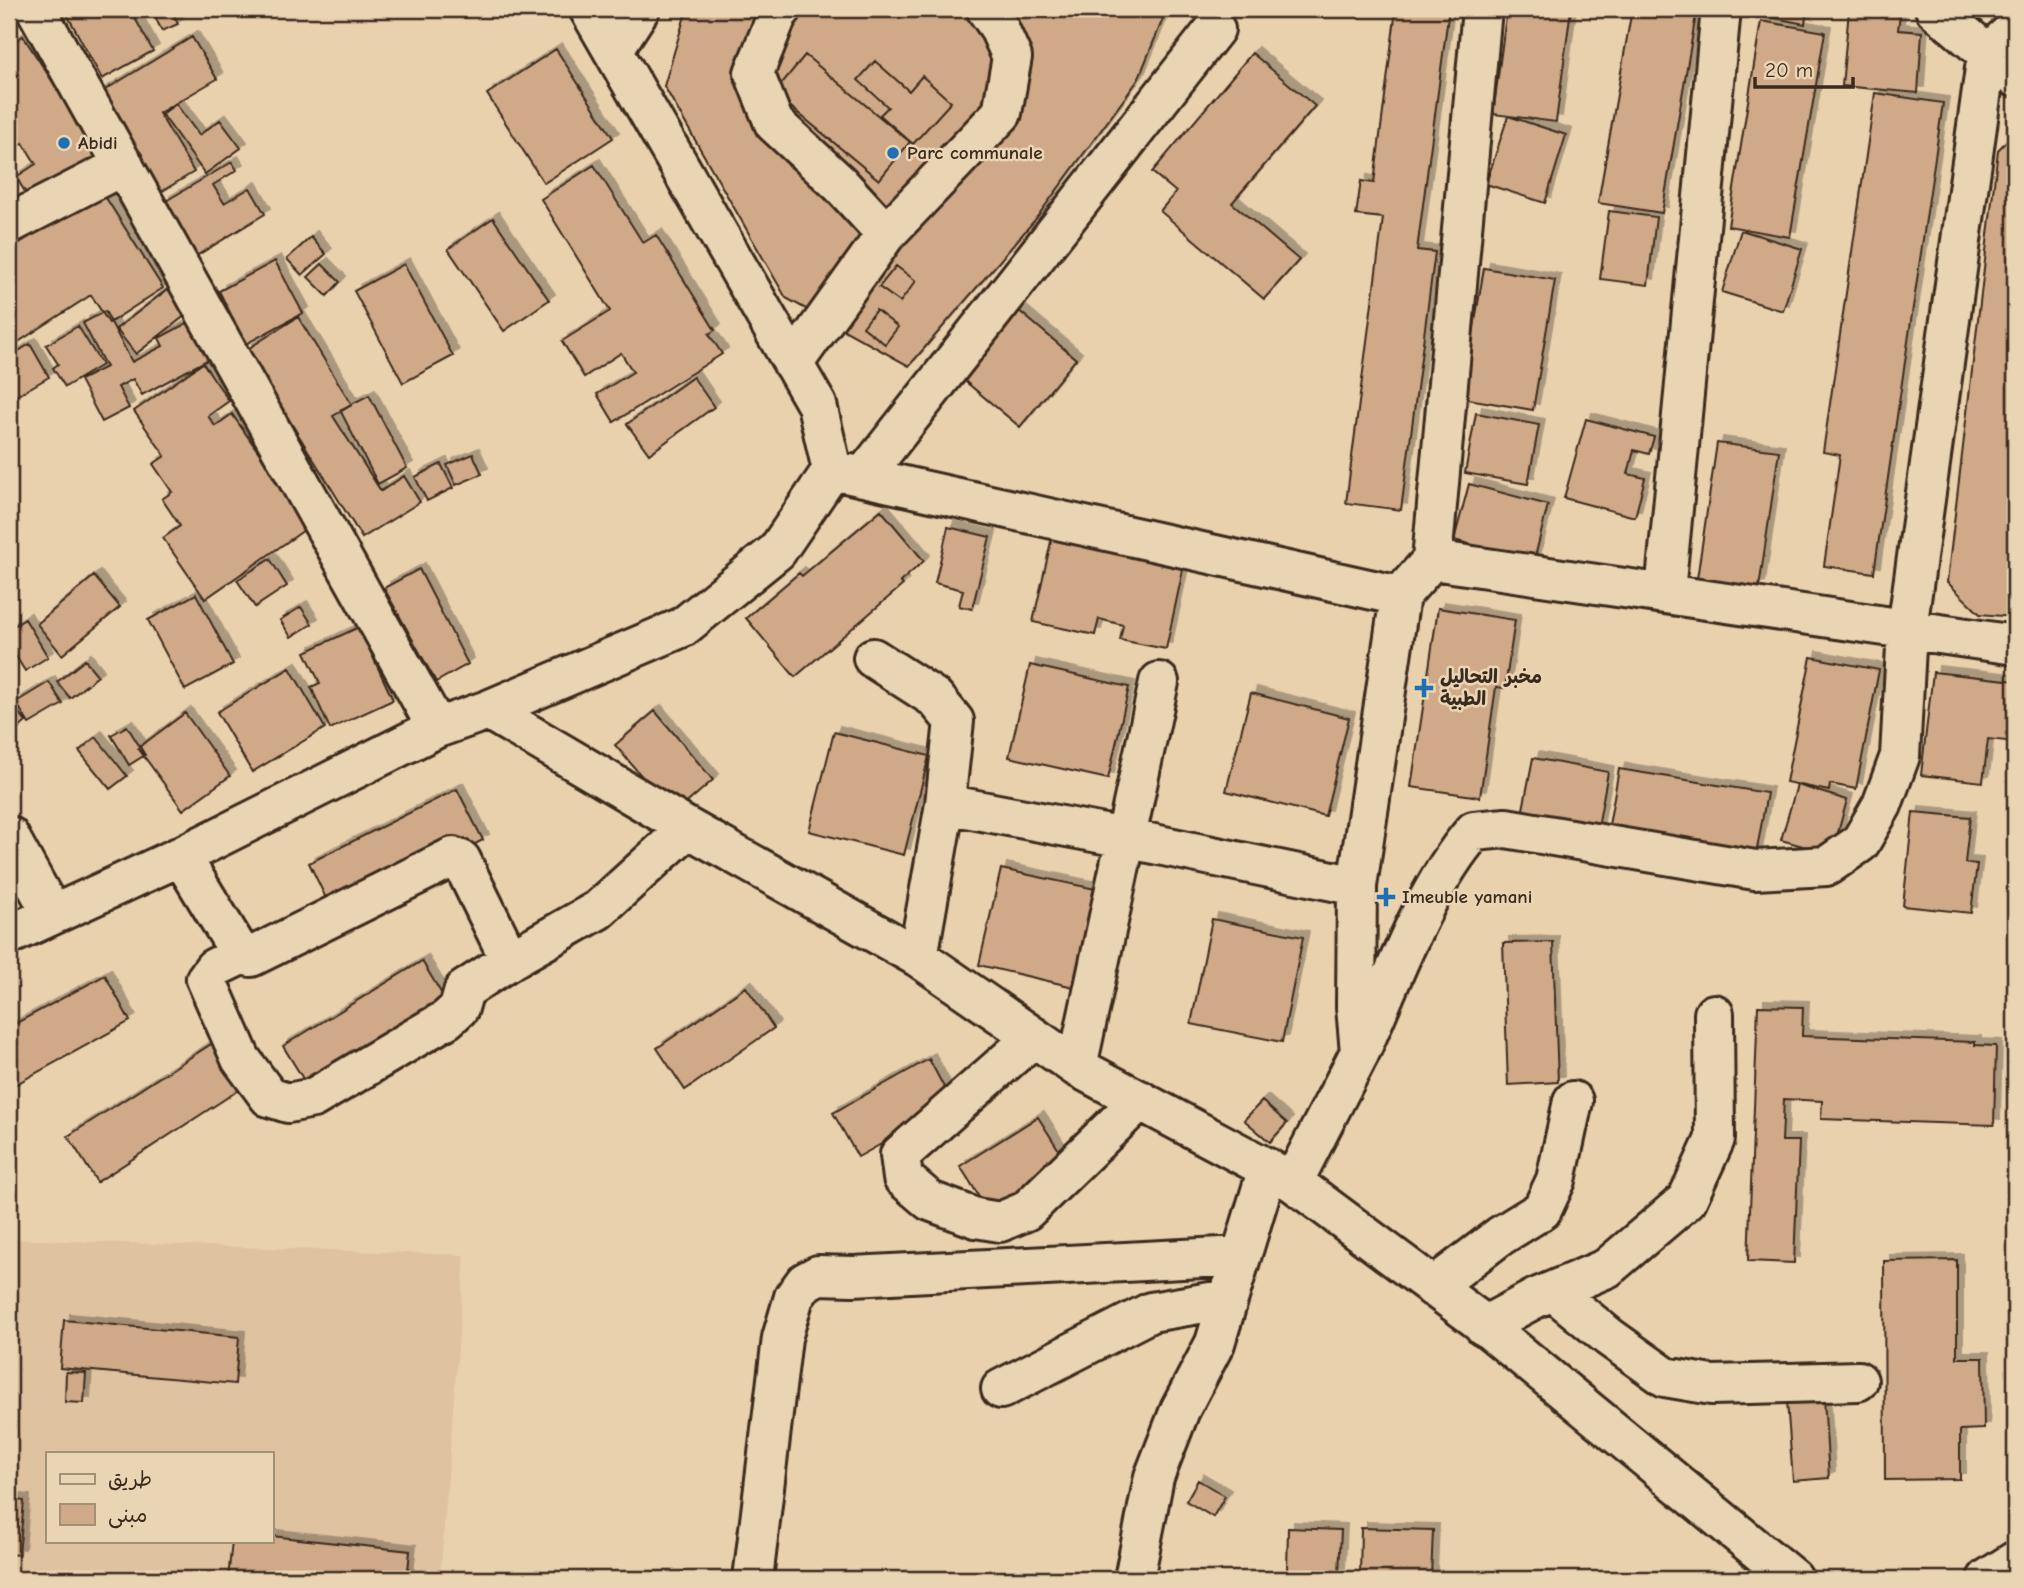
<svg xmlns="http://www.w3.org/2000/svg" width="2024" height="1588" viewBox="0 0 2024 1588" font-family="'Comic Neue','Playpen Sans Arabic',sans-serif">
<style>
.built{fill:#dfc2a0;fill-rule:evenodd}
.building{fill:#d0aa88;stroke:#3b2a1e;stroke-width:2;filter:url(#shadow)}
.lines{fill:none;stroke-linecap:round;stroke-linejoin:round}
.minor-casing{stroke:#3b2a1e;stroke-width:44}
.minor{stroke:#e9d5b3;stroke-width:38}
.poi-dot{fill:#1f6fb2;stroke:#e9d5b3;stroke-width:2.5}
.labels{text-anchor:middle;dominant-baseline:central;stroke-width:5;stroke-linejoin:round;paint-order:stroke}
.poi-label{font-size:19px;font-weight:bold;fill:#3b2a1e;stroke:#e9d5b3;text-anchor:start}
</style>
<defs>
<filter id="shadow"><feDropShadow dx="6" dy="-6" stdDeviation="0" flood-color="#0004"/></filter>
</defs>
<rect width="100%" height="100%" fill="#ead1ae"/>
<filter id="ink" filterUnits="userSpaceOnUse"><feTurbulence type="fractalNoise" baseFrequency=".0143" numOctaves="2"/><feDisplacementMap in="SourceGraphic" scale="14" xChannelSelector="R" yChannelSelector="G"/><feConvolveMatrix kernelMatrix="1 2 1 2 8 2 1 2 1" color-interpolation-filters="sRGB"/></filter>
<g filter="url(#ink)">
<!-- built -->
<path class="built" d="M9,1239L465,1255L440,1579H9ZM47,1453H271V1541H47Z"/>
<!-- building -->
<path class="building" d="M9,9H13L19,19L9,26Z
M64,9H130L153,51L102,79Z
M151,9H171L178,24L162,31Z
M687,9H1167L1138,80L1034,221L909,366L786,298L664,86Z
M1396,9H1449L1417,250L1435,252L1401,510L1346,503L1383,218L1356,215L1361,181L1374,183Z
M1507,9H1571L1556,122L1493,114Z
M1632,9H1697L1662,213L1598,203Z
M1755,9H1807L1805,24L1754,14Z
M1849,10L1900,14L1898,30L1922,32L1918,93L1842,86Z
M1761,21L1825,32L1790,237L1728,226Z
M23,36L100,155L30,200L16,177L36,164L23,143L9,152V127L19,120L9,103V45Z
M192,37L217,79L159,113L194,172L159,193L100,93Z
M556,49L613,138L544,183L487,94Z
M1252,53L1315,106L1232,203L1299,260L1264,299L1160,211L1176,192L1152,172Z
M805,55L910,142L879,180L774,93Z
M875,61L909,91L922,76L951,102L913,144L880,115L888,107L858,80Z
M1875,93L1943,103L1874,573L1824,566L1840,455L1823,452Z
M176,104L199,135L220,120L241,148L205,174L162,114Z
M1508,116L1566,135L1545,203L1486,184Z
M2015,132V600L2013,617L1980,614L1947,582L1998,150Z
M232,162L237,170L213,185L224,203L250,188L265,214L196,256L164,202Z
M594,165L643,243L656,235L715,330L709,334L722,354L614,422L597,394L633,372L621,353L584,377L562,341L610,311L541,199Z
M101,190L163,288L109,323L91,295L9,348V250Z
M1609,211L1656,217L1648,285L1600,279Z
M493,218L549,300L504,331L448,249Z
M1741,230L1802,249L1783,311L1722,292Z
M311,237L326,254L302,275L287,259Z
M275,261L303,313L246,344L219,291Z
M322,264L340,282L327,296L308,277Z
M404,264L453,356L403,383L354,291Z
M896,266L916,281L900,302L879,287Z
M1484,268L1555,280L1533,410L1462,398Z
M168,289L187,314L136,354L116,329Z
M1017,309L1076,359L1020,427L960,377Z
M876,310L898,327L885,344L863,327Z
M105,311L132,362L163,346L159,338L189,322L209,359L142,395L133,379L118,387L129,408L102,422L80,380L106,367L83,323Z
M298,317L352,405L333,416L381,491L404,476L420,502L362,538L246,350Z
M78,326L102,365L65,387L53,368L58,364L46,345Z
M30,344L49,377L9,400V357Z
M203,363L229,401L208,416L215,426L232,414L310,526L205,599L163,538L180,526L162,499L172,492L153,464L165,456L134,411Z
M693,377L714,407L649,454L627,424Z
M369,395L407,468L378,484L340,410Z
M1476,413L1539,425L1528,484L1465,473Z
M1586,419L1654,437L1649,454L1634,450L1628,474L1645,478L1635,517L1564,498Z
M1717,443L1779,451L1759,588L1697,579Z
M473,454L482,474L456,485L447,465Z
M441,464L453,488L427,501L415,477Z
M1469,484L1548,505L1534,561L1454,540Z
M881,510L924,561L900,582L903,585L795,677L746,618L799,573L802,576Z
M948,527L990,537L972,609L959,606L963,590L935,583Z
M1054,528L1184,565L1166,649L1120,640L1123,625L1099,619L1095,635L1033,622Z
M270,559L287,586L255,607L237,580Z
M419,569L468,664L436,682L384,588Z
M94,576L120,607L62,655L37,624Z
M196,594L233,664L185,690L148,620Z
M301,607L312,624L291,637L280,620Z
M1438,608L1515,620L1505,688L1496,687L1480,797L1411,787Z
M25,619L48,657L25,671L9,645V629Z
M359,627L393,700L330,729L311,687L320,683L305,652Z
M1811,657L1879,670L1856,789L1830,784L1829,791L1786,782Z
M85,660L98,676L70,698L57,682Z
M1030,665L1129,687L1108,779L1009,757Z
M290,668L325,728L252,772L217,712Z
M1933,672L2015,681V742L1988,739L1983,782L1921,775Z
M49,682L63,704L29,724L16,702Z
M1251,693L1349,718L1325,816L1226,791Z
M9,701L26,722L9,737Z
M655,711L713,780L674,814L615,745Z
M185,713L230,776L183,810L138,748Z
M127,726L145,755L129,765L111,735Z
M834,732L929,756L904,855L809,831Z
M96,737L127,776L110,789L79,751Z
M1533,758L1608,772L1596,838L1520,825Z
M1619,769L1767,793L1756,855L1608,831Z
M1797,785L1847,800L1832,854L1781,840Z
M457,789L483,840L334,915L309,863Z
M1913,812L1970,817L1965,863L1977,864L1971,913L1903,906Z
M1001,869L1100,890L1078,988L979,965Z
M9,881L16,893L9,897Z
M1212,919L1303,937L1282,1042L1191,1024Z
M1553,942L1558,1082L1508,1085L1503,943Z
M422,961L452,1011L313,1095L283,1046Z
M105,975L130,1021L9,1088V1027Z
M746,987L774,1028L685,1090L657,1048Z
M1758,1006L1803,1007L1802,1036L1975,1042V1045L1996,1046L1994,1125L1821,1119L1822,1101L1784,1099L1782,1141H1799L1794,1263L1748,1261Z
M219,1039L248,1084L97,1182L68,1136Z
M929,1059L953,1104L858,1157L833,1113Z
M1262,1101L1287,1123L1270,1142L1244,1120Z
M1038,1117L1067,1163L989,1212L960,1166Z
M1957,1260V1358H1983L1984,1429L1960,1430V1479L1885,1480L1884,1261Z
M64,1320L239,1337L235,1384L60,1368Z
M66,1372L86,1373L84,1403L65,1402Z
M1824,1398L1829,1478L1793,1481L1787,1401Z
M1198,1480L1225,1496L1213,1517L1186,1501Z
M9,1499L24,1501L19,1555L9,1554Z
M1288,1528L1341,1530L1339,1574L1287,1571Z
M1361,1528L1433,1530L1431,1578L1360,1577Z
M271,1536L410,1551L407,1579H228L232,1541H271Z"/>
<g class="lines">
<!-- minor casing -->
<g class="minor-casing">
<path id="minor" d="M36,9L437,728
M782,9L778,13L754,73L774,123L840,184L886,234
M1935,9L2015,77
M614,49L640,9
M9,224L124,165
M793,364L886,234L1002,113L1012,57L998,26L986,9
M832,470L1400,596
M863,477L1215,29
M1432,560L2015,645
M1665,592L1721,9
M873,658L935,698L954,721L945,804L918,957
M488,710L688,828L918,957L1077,1067L1293,1182L1477,1319L1793,1579
M945,804L1125,838L1357,886
M9,836L52,914
M181,856L241,955L251,957L453,857L461,860L510,960
M9,935L181,856L437,728L488,710L683,627L777,551L832,470L817,405L589,9
M241,955L214,968L206,979L241,1059L269,1097L288,1103L313,1098L447,1019L459,1008L464,990L510,960L598,910L688,828
M1034,1037L900,1155L903,1178L930,1201L976,1218L1000,1222L1026,1211L1140,1100
M1360,1052C1391,983 1424,888 1474,831L1506,828L1755,870L1827,866L1860,843L1882,805L1900,756L1907,629L1987,54L2015,29
M1077,1067L1159,682
M1293,1182L1360,1052L1356,1007L1357,886L1400,596L1432,560L1482,9
M1433,1287L1500,1236L1542,1210L1556,1180L1573,1101
M1553,1291L1609,1337L1665,1377L1712,1385L1858,1381
M1484,1326L1536,1298L1607,1268L1687,1200L1715,1139L1714,1014
M1001,1389L1151,1312L1228,1299
M753,1579L782,1338L794,1297L805,1282L818,1275L853,1276L1241,1256
M1134,1579L1154,1477L1180,1410L1215,1343L1268,1168
M1987,1579L2015,1561"/>
</g>
<!-- minor -->
<use href="#minor" class="minor"/>
</g>
</g>
<!-- markers -->
<g class="poi-dot">
<circle cx="64" cy="143" r="7"/>
<circle cx="893" cy="153" r="7"/>
<path d="M1420.5 677.5h7v7h7v7h-7v7h-7v-7h-7v-7h7z"/>
<path d="M1382.5 886.5h7v7h7v7h-7v7h-7v-7h-7v-7h7z"/>
</g>
<g class="labels">
<!-- poi labels -->
<g class="poi-label">
<text x="78" y="143">Abidi</text>
<text x="907" y="153">Parc communale</text>
<text x="1440" y="677">مخبر التحاليل<tspan x="1440" dy="22">الطبية</tspan></text>
<text x="1402" y="897">Imeuble yamani</text>
</g>
</g>
<!-- margin -->
<rect width="2024" height="1588" fill="none" stroke="#e9d5b3" stroke-width="35"/>
<rect x="18" y="18" width="1989" height="1553" fill="none" stroke="#3b2a1e" stroke-width="2.5" filter="url(#ink)"/>
<!-- legend -->
<rect x="46" y="1452" width="228" height="91" fill="#e9d5b3" stroke="#a39177" stroke-width="2"/>
<rect x="60" y="1474" width="35" height="10" fill="#e9d5b3" stroke="#a39177" stroke-width="2"/>
<text x="108" y="1486" font-size="21" fill="#3b2a1e">طريق</text>
<rect x="60" y="1504" width="35" height="21" fill="#d0aa88" stroke="#a39177" stroke-width="2"/>
<text x="108" y="1522" font-size="21" fill="#3b2a1e">مبنى</text>
<!-- scale -->
<path d="M1755 77v10h98v-10" fill="none" stroke="#3b2a1e" stroke-width="3.5"/>
<text x="1765" y="77" font-size="21" fill="#3b2a1e" stroke="#e9d5b3" stroke-width="5" paint-order="stroke">20 m</text>
</svg>
